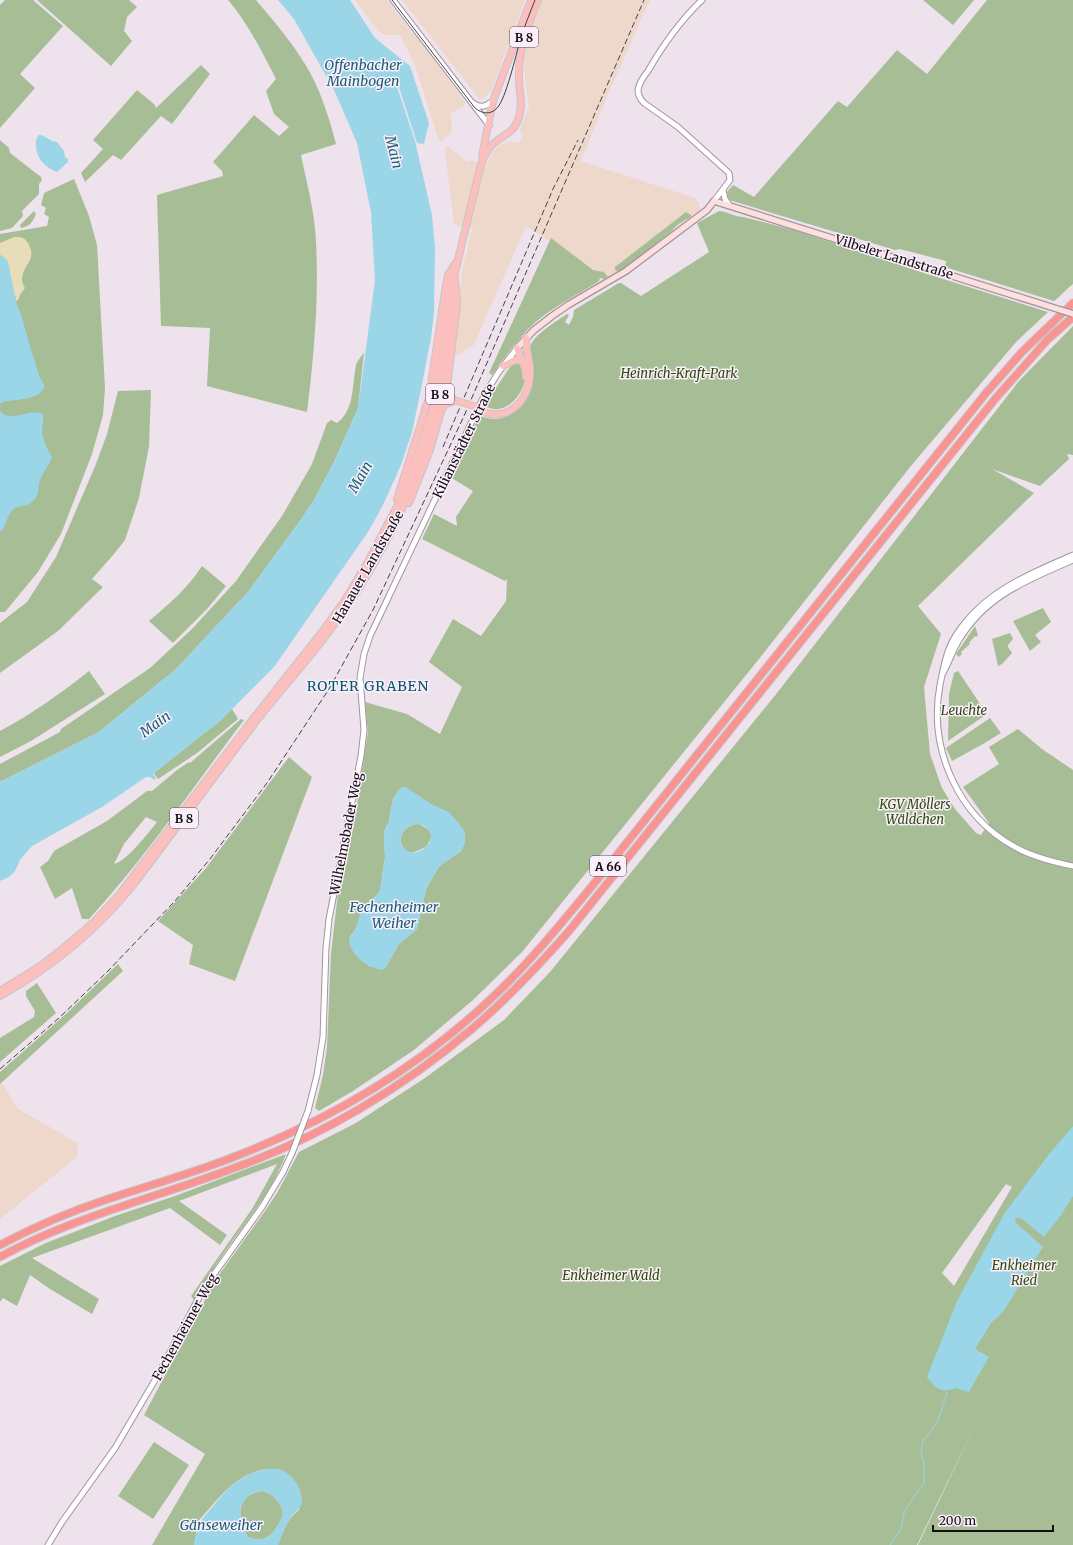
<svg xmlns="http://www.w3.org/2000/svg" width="1073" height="1545" viewBox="0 0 1073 1545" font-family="Merriweather,serif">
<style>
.industrial{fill:#eed8cb}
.green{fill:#a7bd96;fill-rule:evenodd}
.sand{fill:#e7ddb8}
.water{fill:#9bd5e8;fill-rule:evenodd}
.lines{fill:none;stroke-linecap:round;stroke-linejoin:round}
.stream{stroke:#9bd5e8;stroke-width:1}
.tertiary-casing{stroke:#a0959f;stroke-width:7}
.secondary-casing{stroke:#a0959f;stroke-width:8}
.primary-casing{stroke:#c6c5c6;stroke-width:8}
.motorway-casing{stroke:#c6c5c6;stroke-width:9}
.tertiary{stroke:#fff;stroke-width:5}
.secondary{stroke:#fddfde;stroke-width:5.5}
.primary{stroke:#fbbfbe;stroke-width:6}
.motorway{stroke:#f99492;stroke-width:7}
.tram{stroke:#464046;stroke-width:1}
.rail{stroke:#464046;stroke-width:1;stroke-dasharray:6 3;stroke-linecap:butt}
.tertiary-bridge-casing{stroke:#a0959f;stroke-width:7;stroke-linecap:butt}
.secondary-bridge-casing{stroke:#a0959f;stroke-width:8;stroke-linecap:butt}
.primary-bridge-casing{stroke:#c6c5c6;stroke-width:8;stroke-linecap:butt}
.tertiary-bridge{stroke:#fff;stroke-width:5}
.secondary-bridge{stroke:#fddfde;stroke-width:5.5}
.primary-bridge{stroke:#fbbfbe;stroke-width:6}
.labels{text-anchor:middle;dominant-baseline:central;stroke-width:3;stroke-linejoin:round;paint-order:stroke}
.shield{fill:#fbeffb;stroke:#575157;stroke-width:1}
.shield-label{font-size:12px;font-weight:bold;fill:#110d11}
.street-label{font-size:13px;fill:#110d11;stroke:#fbeffb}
.park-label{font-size:13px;font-style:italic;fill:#2d4a0a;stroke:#fbeffb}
.water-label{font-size:14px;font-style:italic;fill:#166074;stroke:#fbeffb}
.neighbourhood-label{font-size:14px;letter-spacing:1px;fill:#035870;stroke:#fbeffb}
</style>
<rect width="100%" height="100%" fill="#eee2ed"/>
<!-- industrial -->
<path class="industrial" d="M355,0H387L413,34L418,37L465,102L463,107L451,113L452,130L448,136L441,141L438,138L415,65L400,35H385L378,31Z
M402,0H525L492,89L486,96L480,100Z
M542,0H650L609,92L581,161L695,198L699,203L700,208L698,211L648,250L620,272L610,278L593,269L526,226L474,345L452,358L462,272L472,228L454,225L445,150L446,145L467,162L472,161L486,165L493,151L500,145L509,141L519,143L523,134L520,132V129L529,107L525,79L524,52L528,33Z
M2,1083L18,1109L78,1143L77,1157L0,1219V1084Z"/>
<!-- green -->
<path class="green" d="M5,0H33L63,26L20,74L35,88L0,128V5Z
M37,0H129L137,7L127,17L124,31L132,41L111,66Z
M228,0H256C273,20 291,41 305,64C320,88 329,117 336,144L301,155C307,184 315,213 316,242C319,299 314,356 307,412L207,386L210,328L161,326L157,195L223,176L222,171L213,162L254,115L279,136L289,127L274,114L266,91L276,79C262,52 248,23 228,0Z
M923,0H974L953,25Z
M987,0H1073V284C1066,289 1061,296 1054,301L945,267L946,261L900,249L895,250L729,200L727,192L733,185L754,197L838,101L847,107L897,50L927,74Z
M201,65L210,74L172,124L161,116L121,160L113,155L85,182L81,173L103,149L93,140L137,90L154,104L156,108Z
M0,140L9,148L10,153L41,177L42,180L39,184V194L22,211L23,216L12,228L0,231Z
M74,179L89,216L97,245L105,388L103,415L92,454L61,534L38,572L5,612H0V234L47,226L49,217L44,214L46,208L41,205L44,193Z
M34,211L36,214C32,223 30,226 21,228L20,225Z
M719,211C727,211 734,217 743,217L794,230L927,274L1048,312L1016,342L910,467L763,654L522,952L473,1000L414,1050L353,1091L319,1111L315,1108L323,1075L327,1047L331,954L338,893L353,829L368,732L365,702L407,714L440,734L462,687L429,662L453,619L481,636L506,601L507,579L505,581L422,539L434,514L457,526L456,517L473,491L450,477L479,416C484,417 490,419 495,419C519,418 532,393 533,372C534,364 531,355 530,347C533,335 557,321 567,314L569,315L565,322L569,325L573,317L574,310L619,283H621L641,296L709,252L697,223ZM405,787L458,823L465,833V842L461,851L442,864L438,868L426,889L417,929L399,944L384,969L369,966L361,960L350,945V937L355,930L363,910L380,891L385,857L384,832L389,821L393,799L399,790Z
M686,212L692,216C685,221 677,223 672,231L620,272L615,270V267Z
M551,238L593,270L604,272L608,277L604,279L600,278L599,281C573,298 543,311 522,336C511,348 502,362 492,375L489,373Z
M1073,326V455L1067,454L1069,459L1040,486L992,469L1034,493L918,606L941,634L924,687L930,754L942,788L955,809L976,833L981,835L989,823L963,787L999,764L989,747L1018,729L1042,749L1073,770V1545H918L978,1419L917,1545H278C283,1532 287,1518 299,1510L301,1494C289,1458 254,1466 230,1487C219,1496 210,1508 200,1519L198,1524L194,1545H152L205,1454L144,1415L216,1279L265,1211L277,1193L299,1152L356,1123L425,1078L504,1020L550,972L777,693L1019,381ZM1006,1184L1012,1187L954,1286L942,1273Z
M364,352L358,408L335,460L314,500L300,521L248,592L176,669L99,732L0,782V764L60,732L61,729L150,668L192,629L236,581L282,516L312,464L327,423L331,420L337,423C355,410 352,384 356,365C357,361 362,356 364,352Z
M517,362L522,364C523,369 525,375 525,380C523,392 512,407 499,409C494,410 489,408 484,406L510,367Z
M151,390L149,446L139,498L125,540L113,555L92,579L103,587L58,631L0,673V623L27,602L56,557L96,464L107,434L118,391Z
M202,566L226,586L208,608L173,643L149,621C169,604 188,588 202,566Z
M1043,608L1051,622L1035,635L1041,642L1030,651L1013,621Z
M975,626L978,635L976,637L975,636L969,643L970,644L961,652L962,654L959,657L956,654Z
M1010,633L1013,639L1008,645V647L1012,653L1002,664L998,666L992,639Z
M89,671L105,694L31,741L0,757V731C32,714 60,694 89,671Z
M958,671L987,714L948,741L949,694L954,673Z
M232,709L238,719L197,753L158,779L154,773L221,720Z
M990,718L1001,733L983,744L952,761L946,748Z
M241,719L244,720C193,787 146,857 89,919H82L72,888L55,899L40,867L48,861L54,851L107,821L147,791H152L177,770L189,762L190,763ZM146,817L157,822C149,832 126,862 114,864L124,844Z
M289,757L312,777L235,981L189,964L193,945L158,921L206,868Z
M419,824L429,830L432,837L426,847L412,853C393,847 400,824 419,824Z
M118,964L123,971L0,1084V1072L67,1013Z
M37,983L56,1013L0,1062V1038L34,1017L35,1011L26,996V991Z
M286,1154C272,1192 245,1223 222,1256C212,1270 203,1285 194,1300L191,1296L252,1209L277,1164L179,1201L227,1235L220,1245L170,1208L32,1258L99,1299L92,1314L50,1289L30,1275L17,1306L3,1298L0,1302V1266L46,1243L115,1216L175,1196Z
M154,1442L189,1465L153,1519L118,1496Z
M261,1491C272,1492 283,1504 283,1515C276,1531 268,1545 248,1537C237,1518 235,1496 261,1491Z"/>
<!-- sand -->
<path class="sand" d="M14,237C21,237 24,237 28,243C38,261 23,263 22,279C22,282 23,285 25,288L20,295L18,300L16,301C16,296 14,293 12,289C9,278 12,261 0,255V243Z"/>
<!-- water -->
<path class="water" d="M278,0H350L375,38L410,66L429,123L424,144L417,143L398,84H396L415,141L432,215L435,247L434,312L431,338L420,394L412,432L401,465L382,507L368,532L274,667L221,720L153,774L156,778L154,780L150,777H146L102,807L32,846L20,860L15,871L9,877L0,881V782L99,732L176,669L248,592L300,521L314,500L335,460L358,408L375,280L371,212L357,143L334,90L294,19Z
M39,135C46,135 50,142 57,142L64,151L65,157L68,159V162L57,172C44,167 35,157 36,143C36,139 37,137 39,135Z
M0,255L6,259L8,262L17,305L21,314L29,343L40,378L45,386C40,401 16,399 3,402L0,404Z
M0,410C8,425 31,407 43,414C44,421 42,425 42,431C43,438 47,451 52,456C50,465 44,470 41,478C36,488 42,494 31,503C25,508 17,504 12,511C6,517 6,528 0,532Z
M402,787L407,788L433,805L449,812L463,829L465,833V842L461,851L445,862L438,868L426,889L417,929L399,944L386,967L382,970C368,968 350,955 349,940L355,930L361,912L380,891L385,857L384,832L389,821L393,799L399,790ZM419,824C440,831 431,851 412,853C393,847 400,824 419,824Z
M1073,1126V1196L1061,1215L1044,1237L1021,1218H1015L1016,1223L1043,1247L1003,1312L991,1323L975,1349L989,1357L969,1392L955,1388C942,1394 935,1388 927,1377L957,1301L1004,1214L1049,1154Z
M266,1469C271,1469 277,1468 281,1470C292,1473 306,1494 301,1505C299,1510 294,1512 291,1517C285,1525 282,1535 278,1545H194L198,1524L223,1494L236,1482L251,1473ZM261,1491C272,1492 283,1504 283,1515C276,1531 268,1545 248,1537C237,1518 235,1496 261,1491Z"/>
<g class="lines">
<!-- stream -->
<path class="stream" d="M890,1545L901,1529L904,1513L913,1498L924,1484V1463L921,1452L923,1441L938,1421L947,1392"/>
<!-- tertiary casing -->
<g class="tertiary-casing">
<path id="tertiary" d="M393,0L489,125
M702,0C680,21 663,45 648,71C644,76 639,83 638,90C638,96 640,99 644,103L678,127L729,173L730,180L714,201
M473,103C480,109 486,106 493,101
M723,190L725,199L729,205
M1073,555C1033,573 992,588 964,624C947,645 945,660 940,685C928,749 958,816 1015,847C1033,857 1053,862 1073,866
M943,673C949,662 953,650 959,640C986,595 1028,580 1073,560
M308,1111L317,1075L323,1037L326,948L329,919L361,756L364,730L360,678L364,654L370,636L485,394L498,373L517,348
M48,1545L62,1522L115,1448L158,1375L204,1288L262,1207L283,1172L292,1153"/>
</g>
<!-- secondary casing -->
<g class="secondary-casing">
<path id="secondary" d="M714,201L1051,307
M517,348L534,330L552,316L568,305L626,271L707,210L714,201"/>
</g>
<!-- primary casing -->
<g class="primary-casing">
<path id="primary" d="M482,156L493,101L531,0
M517,348L525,368L526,377
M503,366L515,360L523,361
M432,391L431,385L446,285L448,275L455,264
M453,399L447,391V387L457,304L455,279
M482,412C512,422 531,397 530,369C530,359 525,349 526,338
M397,499L423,417
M409,503L430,450L442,408L446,404L452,402
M0,991L39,967L61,950L94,922L119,895L253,719L322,632L345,600L367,563L403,495L414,467L427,427L437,387L452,285L481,164C484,157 487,150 492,145C503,134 514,134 519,117C524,102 518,90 519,74C519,48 528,24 538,0
M0,996C52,967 97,930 134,884C174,830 214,777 254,724C282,688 313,655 339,618C388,549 424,471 442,388C447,360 450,332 452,304"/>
</g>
<!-- motorway casing -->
<g class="motorway-casing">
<path id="motorway" d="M0,1245C34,1227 69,1212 105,1200C147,1186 190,1174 231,1158C328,1121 420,1067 495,995C532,960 564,920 597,880L986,393L1022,352L1073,303
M0,1257C74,1216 156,1198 234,1168C320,1137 403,1088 473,1028C507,999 539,965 569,931L995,399L1048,339L1073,317"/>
</g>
<!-- tertiary -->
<use href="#tertiary" class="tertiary"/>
<!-- secondary -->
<use href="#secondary" class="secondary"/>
<!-- primary -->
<use href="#primary" class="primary"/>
<!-- motorway -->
<use href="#motorway" class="motorway"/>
<!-- tram -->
<path class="tram" d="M392,0L475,108C482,114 491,115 497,108C506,99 516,54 520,41C524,27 530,13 535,0"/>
<!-- rail -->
<path class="rail" d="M443,447L553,189L578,140
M0,1069L59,1018L108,971L175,901L210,859L267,783L329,689L373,610L464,416L644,0"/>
<!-- tertiary-bridge casing -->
<g class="tertiary-bridge-casing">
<path id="tertiary-bridge" d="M292,1153L308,1111"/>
</g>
<!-- secondary-bridge casing -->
<g class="secondary-bridge-casing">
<path id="secondary-bridge" d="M1051,307L1073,314"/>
</g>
<!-- primary-bridge casing -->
<g class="primary-bridge-casing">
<path id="primary-bridge" d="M431,387L440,392L447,387
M423,417C426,407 426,399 437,395L484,409"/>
</g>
<!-- tertiary-bridge -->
<use href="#tertiary-bridge" class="tertiary-bridge"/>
<!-- secondary-bridge -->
<use href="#secondary-bridge" class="secondary-bridge"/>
<!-- primary-bridge -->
<use href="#primary-bridge" class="primary-bridge"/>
</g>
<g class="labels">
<!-- shield labels -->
<g class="shield">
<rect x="510" y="27" width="28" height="20" rx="3"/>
<rect x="426" y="384" width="28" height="20" rx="3"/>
<rect x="170" y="808" width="28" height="20" rx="3"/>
<rect x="590" y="856" width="36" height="20" rx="3"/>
</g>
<g class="shield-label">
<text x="524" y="37">B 8</text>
<text x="440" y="394">B 8</text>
<text x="184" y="818">B 8</text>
<text x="608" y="866">A 66</text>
</g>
<!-- street labels -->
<g class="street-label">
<text transform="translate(894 257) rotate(17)">Vilbeler Landstraße</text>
<text transform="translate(464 441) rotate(-64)">Kilianstädter Straße</text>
<text transform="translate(368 567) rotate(-60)">Hanauer Landstraße</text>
<text transform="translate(346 834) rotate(-79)">Wilhelmsbader Weg</text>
<text transform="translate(185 1327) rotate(-61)">Fechenheimer Weg</text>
</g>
<!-- park labels -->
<g class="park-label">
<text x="679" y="373">Heinrich-Kraft-Park</text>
<text x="964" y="710">Leuchte</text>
<text x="915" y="804">KGV Möllers<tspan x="915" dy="15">Wäldchen</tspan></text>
<text x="1024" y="1265">Enkheimer<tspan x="1024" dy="15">Ried</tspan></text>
<text x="611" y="1275">Enkheimer Wald</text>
</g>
<!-- water labels -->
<g class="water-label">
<text x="363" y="65">Offenbacher<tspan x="363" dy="16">Mainbogen</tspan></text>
<text transform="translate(394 152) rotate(76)">Main</text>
<text transform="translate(360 477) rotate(-60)">Main</text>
<text transform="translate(155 724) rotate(-36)">Main</text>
<text x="394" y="907">Fechenheimer<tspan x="394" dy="16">Weiher</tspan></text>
<text x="221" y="1525">Gänseweiher</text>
</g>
<!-- neighbourhood labels -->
<g class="neighbourhood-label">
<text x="368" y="686">ROTER GRABEN</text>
</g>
</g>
<!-- scale -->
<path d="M933 1525v6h120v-6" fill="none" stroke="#110d11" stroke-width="2"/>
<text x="939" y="1525" font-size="12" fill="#110d11" stroke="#fbeffb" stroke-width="3" paint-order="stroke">200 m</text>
</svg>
